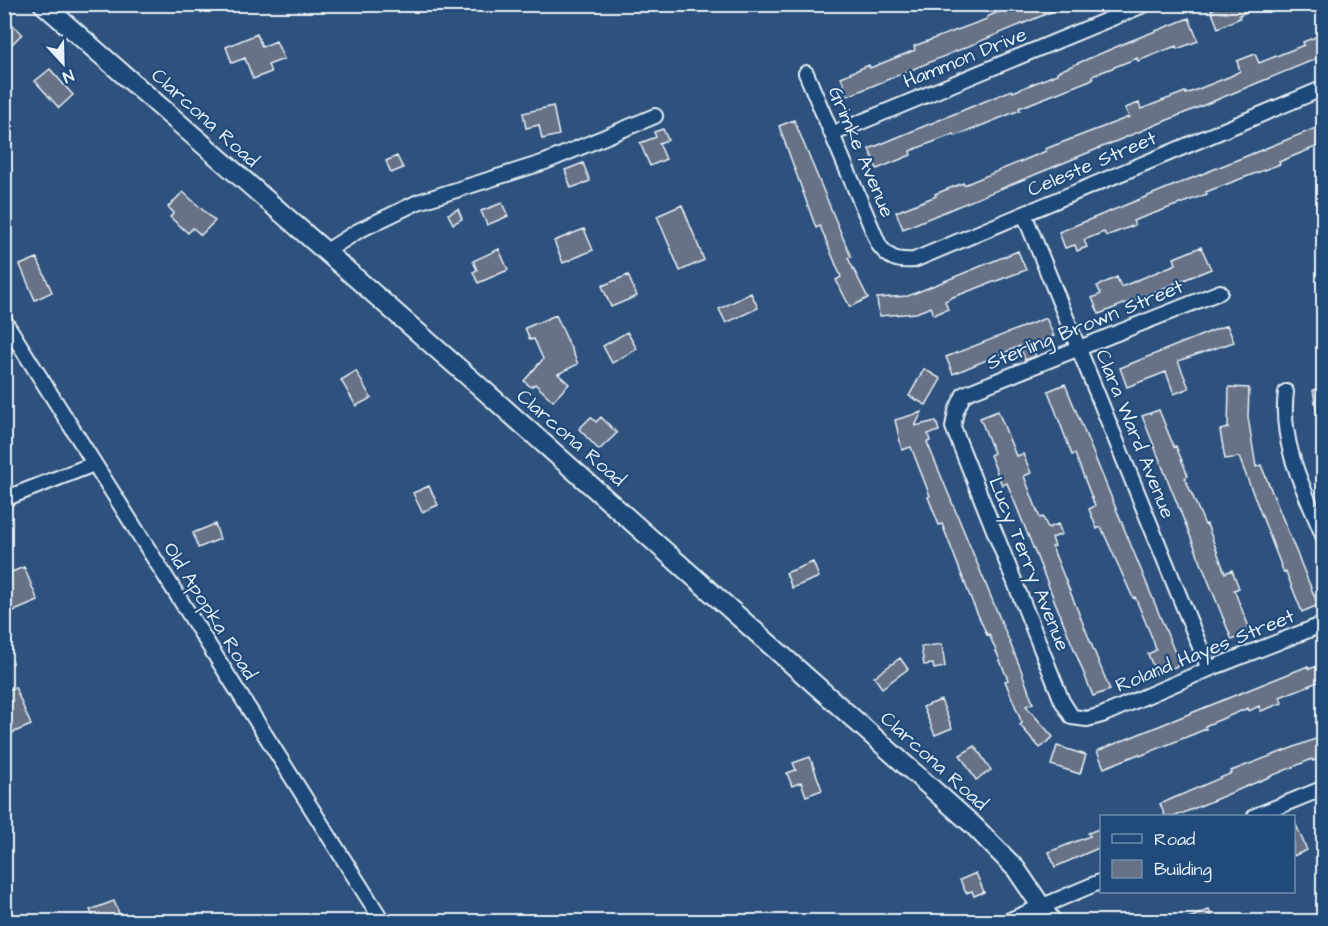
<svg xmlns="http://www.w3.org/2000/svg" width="1328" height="926" viewBox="0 0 1328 926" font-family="'Architects Daughter',sans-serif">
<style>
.building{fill:#687287;stroke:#e8f1f8;stroke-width:1.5}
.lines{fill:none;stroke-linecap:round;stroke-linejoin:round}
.minor-casing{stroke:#e8f1f8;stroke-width:18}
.major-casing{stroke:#e8f1f8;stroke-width:22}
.minor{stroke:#1f4a7a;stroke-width:14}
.major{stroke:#1f4a7a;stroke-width:18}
.labels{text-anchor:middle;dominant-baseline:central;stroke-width:4.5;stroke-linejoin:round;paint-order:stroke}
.street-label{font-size:20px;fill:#e8f1f8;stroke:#1f4a7a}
</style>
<rect width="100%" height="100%" fill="#2e527d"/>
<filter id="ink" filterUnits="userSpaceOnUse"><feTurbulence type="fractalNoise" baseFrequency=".0167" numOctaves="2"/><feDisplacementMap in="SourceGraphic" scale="12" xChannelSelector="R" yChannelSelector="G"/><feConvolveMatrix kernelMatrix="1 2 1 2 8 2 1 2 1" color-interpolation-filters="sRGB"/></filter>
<g filter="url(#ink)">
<!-- building -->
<path class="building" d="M1016,4L1068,5L848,96L841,77L869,65L870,68L915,50L914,46L987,19V17Z
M1225,4H1264L1265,5L1239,15L1240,18L1218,28L1211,10Z
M1189,18L1198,41L1177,49L1176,46L1138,61L1137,58L1092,76L1093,79L1019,108L1020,110L983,125L955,136L954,134L910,151L911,155L877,169L869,149L1012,90L1013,92L1057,74V72L1130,41Z
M11,23L22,34L4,52V29Z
M257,34L262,47L276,41L284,59L268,65L271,72L253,79L245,58L232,63L226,47Z
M1323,34V56L903,229L896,212L936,196L935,194L963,183L964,185L1046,151L1045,149L1129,117L1125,108L1139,103L1141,109L1185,92L1186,94L1231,76L1240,71L1237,61L1255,54L1259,63L1304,45L1303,42Z
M50,69L73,95L59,108L35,81Z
M553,106L559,135L542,139L539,125L526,128L523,113Z
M794,120L851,257L848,258L868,298L850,307L836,280L841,277L820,226L816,228L779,126Z
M1323,125V144L1279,162L1280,164L1206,192L1207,194L1133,221L1135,225L1106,236L1104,232L1084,240L1087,247L1077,251L1075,245L1065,248L1059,232Z
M663,129L668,140L659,143L666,159L650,166L640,143L656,137L654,132Z
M397,156L403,168L391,173L386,161Z
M583,163L590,181L571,188L565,170Z
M183,192L215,221L201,235L193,228L188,233L170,217L174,213L168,207Z
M502,203L508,216L487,225L481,211Z
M682,205L704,260L680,271L657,216Z
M458,209L462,219L453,224L448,214Z
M584,229L593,250L563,263L554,241Z
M1201,247L1211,269L1099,314L1092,298L1101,294L1097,286L1117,277L1121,287L1176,264L1174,258Z
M499,249L508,270L478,283L473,272L477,270L473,261Z
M1018,251L1026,270L953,297L945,301L948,309L934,315L931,307L916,313L879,316L877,298L908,296Z
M37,258L52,292L35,300L20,265Z
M628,275L637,296L611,307L602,286Z
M751,293L758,308L726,323L719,309Z
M556,315L578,364L558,374L569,384L553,401L535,384L531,387L524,381L543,359L534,339L530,340L525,328Z
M1046,318L1054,336L1031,345L1036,356L1025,360L1020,346L953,374L946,357Z
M1227,325L1234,342L1178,361L1189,388L1174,394L1166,372L1127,387L1120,368Z
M627,332L637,349L612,363L603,346Z
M924,369L941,379L926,405L909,396Z
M356,371L371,398L356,406L341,380Z
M1065,384L1180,665L1156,674L1148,654L1156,650L1153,640L1135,597L1133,598L1101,527L1097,529L1089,509L1095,506L1075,454L1072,455L1048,391Z
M1229,387L1249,388L1248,417L1256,467L1261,465L1318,605L1302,612L1286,572L1284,573L1239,457L1225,459L1220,430L1228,428Z
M1323,387V419L1318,420L1313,390Z
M1159,410L1174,447L1176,446L1188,476L1185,478L1205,525L1207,524L1225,573L1232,570L1239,588L1234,590L1251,632L1232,640L1142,416Z
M998,411L1016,456L1023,454L1031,473L1024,476L1040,518L1043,517L1048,528L1058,524L1062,534L1052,538L1055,546L1052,547L1110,690L1093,696L1007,483L1002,485L990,455L994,453L980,418Z
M922,412L915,426L936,421L939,431L928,434L930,441L927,442L1020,667L1033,703L1026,706L1053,737L1040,748L1020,725L1022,723L1005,681L1008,680L989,634L987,635L971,599L942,524L939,525L928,497L930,496L911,447L902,450L895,420Z
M591,417L596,422L601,417L617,433L599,450L579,429Z
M429,486L438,505L422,512L413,493Z
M215,524L220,539L198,548L193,533Z
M813,562L819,577L792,588L786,573Z
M24,567L38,601L7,614L4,606V575Z
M942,644L945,667L934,669L933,664L924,665L921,647Z
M900,658L908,669L882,688L874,677Z
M1323,664V680L1280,697L1282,703L1261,711L1259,706L1249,711L1248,708L1205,726L1206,729L1140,756L1139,754L1104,768L1097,751L1308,666L1309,669Z
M15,687L31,725L12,733L4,714V691Z
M941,700L952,728L935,735L923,707Z
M1323,736V757L1313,761L1312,759L1176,816H1165L1160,804L1232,773L1231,771Z
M975,746L991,770L976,780L960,755Z
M1057,746L1086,755L1080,774L1051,765Z
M810,757L822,790L806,796L801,782L792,786L787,773L796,770L793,763Z
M1293,818L1307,850L1293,856Z
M1101,828V847L1055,867L1049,852L1090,836L1088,833Z
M976,873L984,892L974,896L972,891L966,893L960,880Z
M114,901L122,921H95L90,910Z
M1209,910L1214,921H1181Z"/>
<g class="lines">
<!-- minor casing -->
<g class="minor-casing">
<path id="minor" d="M806,73L879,245C889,259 897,261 914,260L1324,88
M832,134L1146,4
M1024,214L1209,669
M325,252L358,231L418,202L545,162L655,116
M1220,292L964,394L956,411L953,427L1062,701L1072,717L1087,719L1102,715L1209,669L1324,624
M4,320L383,922
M1286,392C1279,444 1305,491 1324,538
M4,499L94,464
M1255,816L1324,788
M1005,922L1102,881"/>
</g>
<!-- major casing -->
<g class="major-casing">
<path id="major" d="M43,4L478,385L974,826L1016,869L1052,922"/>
</g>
<!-- minor -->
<use href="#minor" class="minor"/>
<!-- major -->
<use href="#major" class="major"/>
</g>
</g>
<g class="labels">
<!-- street labels -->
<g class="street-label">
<text transform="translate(965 58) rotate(-22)">Hammon Drive</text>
<text transform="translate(205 118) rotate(42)">Clarcona Road</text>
<text transform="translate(861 152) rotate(67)">Grimke Avenue</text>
<text transform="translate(1092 164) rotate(-23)">Celeste Street</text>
<text transform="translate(1085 325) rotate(-22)">Sterling Brown Street</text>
<text transform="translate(1135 434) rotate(68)">Clara Ward Avenue</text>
<text transform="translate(571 438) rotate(41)">Clarcona Road</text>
<text transform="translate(1029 564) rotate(68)">Lucy Terry Avenue</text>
<text transform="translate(210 611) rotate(58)">Old Apopka Road</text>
<text transform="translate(1205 651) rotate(-22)">Roland Hayes Street</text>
<text transform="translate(934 761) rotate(42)">Clarcona Road</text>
</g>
</g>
<!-- margin -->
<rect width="1328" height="926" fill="none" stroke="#1f4a7a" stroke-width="24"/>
<rect x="12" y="12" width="1304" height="902" fill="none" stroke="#e8f1f8" stroke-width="2" filter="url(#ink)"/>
<!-- legend -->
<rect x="1100" y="815" width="195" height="78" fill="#1f4a7a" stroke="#6f8dac" stroke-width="1.5"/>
<rect x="1112" y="834" width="30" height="9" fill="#1f4a7a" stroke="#6f8dac" stroke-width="1.5"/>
<text x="1154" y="845" font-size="18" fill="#e8f1f8">Road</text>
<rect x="1112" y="860" width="30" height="18" fill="#687287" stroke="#6f8dac" stroke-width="1.5"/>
<text x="1154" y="875" font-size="18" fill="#e8f1f8">Building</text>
<!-- north arrow -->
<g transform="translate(63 63) rotate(158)" stroke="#1f4a7a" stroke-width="4.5" paint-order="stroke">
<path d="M0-4.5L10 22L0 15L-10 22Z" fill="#e8f1f8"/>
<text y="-9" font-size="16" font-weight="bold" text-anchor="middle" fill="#e8f1f8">N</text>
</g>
</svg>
